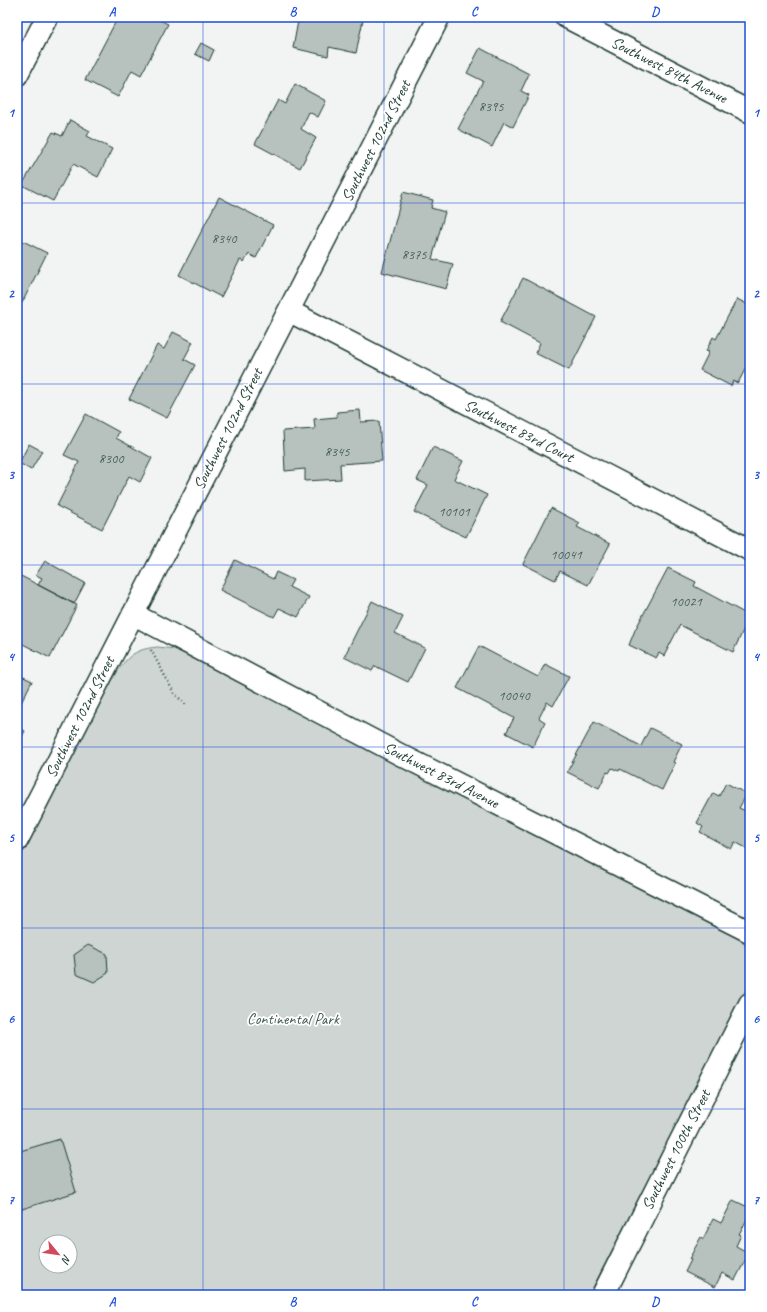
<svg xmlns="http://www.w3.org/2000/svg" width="767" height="1312" viewBox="0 0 767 1312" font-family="Caveat,sans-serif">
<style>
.green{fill:#ced5d3;stroke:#768984;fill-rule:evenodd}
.building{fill:#b7c1bd;stroke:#1f3d34}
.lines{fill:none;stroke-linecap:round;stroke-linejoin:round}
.minor-casing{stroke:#1f3d34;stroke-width:24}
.tertiary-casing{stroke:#1f3d34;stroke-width:25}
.path{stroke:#1f3d34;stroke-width:2.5;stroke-dasharray:1 3;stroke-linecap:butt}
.minor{stroke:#fff;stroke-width:21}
.tertiary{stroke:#fff;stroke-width:22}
.grid{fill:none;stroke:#1d4ed8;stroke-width:1;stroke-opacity:0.55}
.labels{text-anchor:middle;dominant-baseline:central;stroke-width:3.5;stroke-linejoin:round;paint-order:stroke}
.number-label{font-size:14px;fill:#455e56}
.street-label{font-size:16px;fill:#1f3d34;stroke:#fff}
.park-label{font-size:16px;fill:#425b54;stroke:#fff}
.neatline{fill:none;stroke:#1d4ed8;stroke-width:1.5}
.grid-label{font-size:13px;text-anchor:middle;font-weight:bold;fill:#1d4ed8}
</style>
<rect width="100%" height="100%" fill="#f2f3f3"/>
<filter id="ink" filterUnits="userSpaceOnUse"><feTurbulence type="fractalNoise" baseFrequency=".025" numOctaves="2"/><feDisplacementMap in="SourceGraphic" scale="8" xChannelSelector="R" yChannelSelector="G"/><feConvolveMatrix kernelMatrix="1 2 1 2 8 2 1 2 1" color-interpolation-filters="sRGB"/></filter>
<g filter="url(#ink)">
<!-- green -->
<path class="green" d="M158,647L174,649L742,940L750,956V982L589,1295H17V864L107,689C122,665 127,649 158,647ZM46,1242H70V1266H46Z"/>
<!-- building -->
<path class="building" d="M108,17H154L168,24L141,75L132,70L118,97L85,80L116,21Z
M289,17H358V19L363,20L356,53L329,47L328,56L293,48L298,21L289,19Z
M201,43L214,50L209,61L195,54Z
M480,48L529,74L521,91L529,95L513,127L504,122L492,147L458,129L483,81L467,73Z
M295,84L326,101L318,117L309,112L301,129L316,138L300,168L255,144L278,100L285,104Z
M70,120L90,131L87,136L112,149L98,177L73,164L53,201L22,185L53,132L62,136Z
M403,192L433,200L431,208L445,212L432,259L453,264L446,289L382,272Z
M219,197L273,225L256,258L249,254L244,262L240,260L221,297L179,275Z
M17,238L47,253L22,303L17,300Z
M523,278L596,317L569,370L535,353L540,343L500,322Z
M737,299L749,305L750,304V360L738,383L733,381L731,386L700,370L709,352L706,351L713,337L716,339Z
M173,332L193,342L184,359L195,365L167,418L129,399L157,345L164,349Z
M360,410L361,422L379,421L382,461L340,464L341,479L305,481V469L285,471L283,431L315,429L314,419L337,417V412Z
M86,414L119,432L116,438L152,458L140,482L129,476L102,529L57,506L79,462L64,455Z
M29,444L42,451L31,470L19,463Z
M433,447L463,461L454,479L487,495L466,537L414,512L428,485L417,480Z
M551,508L580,523L577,527L610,544L588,585L560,571L555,580L523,564Z
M235,560L273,579L276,572L293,580L289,587L309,597L298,617L279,608L274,617L220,590Z
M45,561L85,583L74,604L38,585L42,578L36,575Z
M668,568L696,582L694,586L750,616L733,652L680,625L664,656L659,653L656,658L629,645L635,630Z
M17,574L77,605L50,658L17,641Z
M372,601L403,617L395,633L425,648L408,682L375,666L372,671L344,657Z
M479,646L538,677L545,664L569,676L553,706L547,702L539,718L545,722L533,747L506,733L514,718L457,688Z
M17,674L32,681L17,711Z
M594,722L641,746L650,728L682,744L673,762L675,763L662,790L620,769L619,771L612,768L609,773L607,772L599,788L567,772Z
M17,727L25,731L17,745Z
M726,783L747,794L739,808L750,813V850L735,842L731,849L700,832L703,827L697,823L713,793L719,796Z
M88,945L107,954L108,973L94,982L76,974L74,955Z
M60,1139L76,1192L22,1209L17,1192V1152Z
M733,1200L750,1208V1214L739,1234L741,1235L736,1246L749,1253L735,1280L722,1273L715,1287L685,1272L691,1260L689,1259L701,1237L703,1239L713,1219L721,1223Z"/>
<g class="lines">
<!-- minor casing -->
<g class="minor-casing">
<path id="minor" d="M566,17L750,112
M17,75L47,17
M289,311L750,550
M133,614L399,754L750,932
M17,841L439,17"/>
</g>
<!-- tertiary casing -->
<g class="tertiary-casing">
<path id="tertiary" d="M603,1295L750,1004"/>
</g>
<!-- path -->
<path class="path" d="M151,650L174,693L187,706"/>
<!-- minor -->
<use href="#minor" class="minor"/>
<!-- tertiary -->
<use href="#tertiary" class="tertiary"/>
</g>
</g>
<!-- grid -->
<path class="grid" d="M203,17V1295M384,17V1295M564,17V1295M17,203H750M17,384H750M17,565H750M17,747H750M17,928H750M17,1109H750"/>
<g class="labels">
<!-- number labels -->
<g class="number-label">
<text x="491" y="106">8395</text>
<text x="224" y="238">8340</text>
<text x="414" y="254">8375</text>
<text x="337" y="451">8345</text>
<text x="111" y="458">8300</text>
<text x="454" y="511">10101</text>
<text x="566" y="554">10041</text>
<text x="686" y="601">10021</text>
<text x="514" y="695">10040</text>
</g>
<!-- street labels -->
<g class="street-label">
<text transform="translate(669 70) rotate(27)">Southwest 84th Avenue</text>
<text transform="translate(376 141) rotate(-63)">Southwest 102nd Street</text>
<text transform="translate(228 429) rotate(-63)">Southwest 102nd Street</text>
<text transform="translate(519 431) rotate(27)">Southwest 83rd Court</text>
<text transform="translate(80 717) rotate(-63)">Southwest 102nd Street</text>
<text transform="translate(441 775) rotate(27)">Southwest 83rd Avenue</text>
<text transform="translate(676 1150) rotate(-63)">Southwest 100th Street</text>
</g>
<!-- park labels -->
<g class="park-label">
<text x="293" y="1019">Continental Park</text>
</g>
</g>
<!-- margin -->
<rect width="767" height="1312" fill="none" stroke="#fff" stroke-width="44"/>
<!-- north arrow -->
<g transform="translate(58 1254) rotate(119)"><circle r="19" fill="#ffffff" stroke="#a5b1ae"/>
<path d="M0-3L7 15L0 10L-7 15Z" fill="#d1495b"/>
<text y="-6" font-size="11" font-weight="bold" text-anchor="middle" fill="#1f3d34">N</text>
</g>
<rect x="22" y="22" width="723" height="1268" class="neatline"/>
<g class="grid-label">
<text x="112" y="16">A</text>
<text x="293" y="16">B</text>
<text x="474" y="16">C</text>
<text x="655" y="16">D</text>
<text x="11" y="117">1</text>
<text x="756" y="117">1</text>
<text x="11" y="298">2</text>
<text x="756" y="298">2</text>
<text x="11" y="479">3</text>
<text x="756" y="479">3</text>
<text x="11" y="661">4</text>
<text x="756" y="661">4</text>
<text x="11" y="842">5</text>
<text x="756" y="842">5</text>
<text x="11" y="1023">6</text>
<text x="756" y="1023">6</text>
<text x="11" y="1204">7</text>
<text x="756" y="1204">7</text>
<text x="112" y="1306">A</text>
<text x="293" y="1306">B</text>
<text x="474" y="1306">C</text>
<text x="655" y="1306">D</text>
</g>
</svg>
